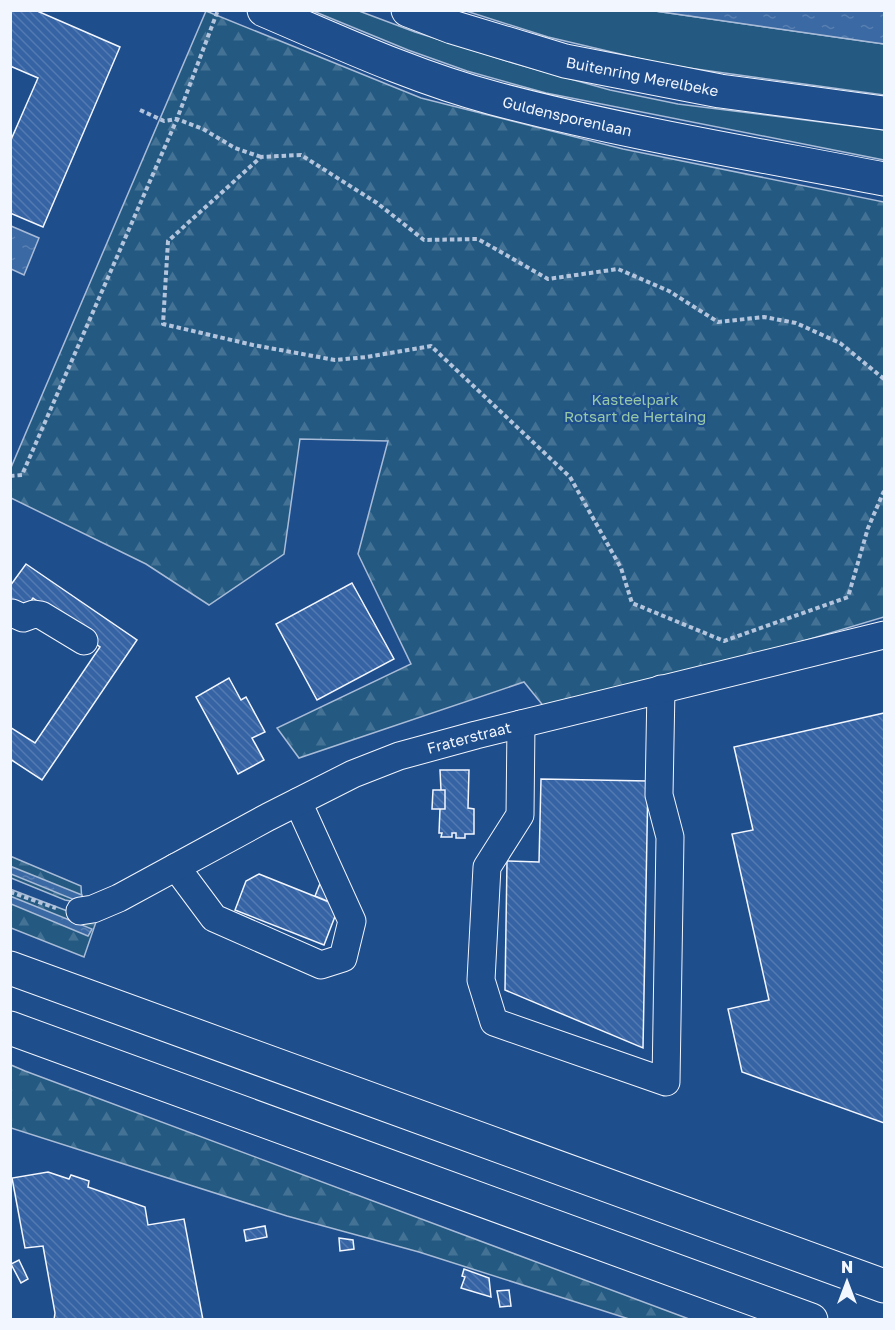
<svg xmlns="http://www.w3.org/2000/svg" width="895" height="1330" viewBox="0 0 895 1330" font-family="'Golos Text',sans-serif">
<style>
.green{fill:#245a82;stroke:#a8bbd7;stroke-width:1.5}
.forest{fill:url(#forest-firs);stroke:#a8bbd7;stroke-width:1.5}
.water{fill:url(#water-ripples);stroke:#a8bbd7;stroke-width:1.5}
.building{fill:url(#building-back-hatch);stroke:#f2f6ff;stroke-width:1.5}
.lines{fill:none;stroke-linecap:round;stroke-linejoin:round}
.minor-casing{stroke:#f2f6ff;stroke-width:29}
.major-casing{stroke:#f2f6ff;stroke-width:35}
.highway-casing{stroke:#f2f6ff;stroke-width:35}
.path{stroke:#b3c4dc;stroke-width:4;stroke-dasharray:4.5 3;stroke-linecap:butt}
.minor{stroke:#1f4e8c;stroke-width:27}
.major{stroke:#1f4e8c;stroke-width:33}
.highway{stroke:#1f4e8c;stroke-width:33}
.labels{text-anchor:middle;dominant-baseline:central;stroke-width:4.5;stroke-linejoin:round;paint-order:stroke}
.street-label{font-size:15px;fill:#f2f6ff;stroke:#1f4e8c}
.park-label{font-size:15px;fill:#97c8a6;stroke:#1f4e8c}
</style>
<defs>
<pattern id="forest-firs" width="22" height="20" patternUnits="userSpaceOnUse" patternTransform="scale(1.5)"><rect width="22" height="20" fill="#245a82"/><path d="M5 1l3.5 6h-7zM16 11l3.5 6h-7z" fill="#447295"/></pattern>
<pattern id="water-ripples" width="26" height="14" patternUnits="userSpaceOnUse" patternTransform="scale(1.5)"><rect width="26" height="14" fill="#3b69a3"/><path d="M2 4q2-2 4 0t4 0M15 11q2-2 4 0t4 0" fill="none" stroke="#587fb1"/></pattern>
<pattern id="building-back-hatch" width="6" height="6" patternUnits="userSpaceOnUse" patternTransform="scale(1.5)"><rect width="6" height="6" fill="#3563a3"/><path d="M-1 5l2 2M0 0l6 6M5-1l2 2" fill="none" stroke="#537ab1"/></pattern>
</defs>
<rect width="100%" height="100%" fill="#1f4e8c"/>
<!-- green -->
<path class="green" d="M313,11H359L415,32L513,63L610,90L678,104L884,130V160L546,93L467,71L408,50Z
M466,11H655L884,44V95L667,65L548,37Z"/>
<!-- forest -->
<path class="forest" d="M206,11L421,98L623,149L884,202V617L780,648L545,708L524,682L299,758L277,728L411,664L358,554L388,441L300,439L284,554L209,605L146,564L11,498L10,470Z
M10,856L81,886L82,903L65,900L11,878Z
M10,889L96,922L84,957L11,928Z
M11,1065L25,1071L689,1319H629L419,1252L287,1216L11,1128Z"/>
<!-- water -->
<path class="water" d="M655,11H884V44L863,41Z
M11,226L39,238L24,275L11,269Z
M10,866L82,895V903L11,874Z
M10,896L92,929L88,936L11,904Z"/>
<!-- building -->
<path class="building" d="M10,10H35L120,47L43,227L10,213V142L38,78L10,66Z
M26,564L137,640L42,780L10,759V727L35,743L100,647L33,598L21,616L10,615V586Z
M352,583L394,659L317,700L276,624Z
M229,678L241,700L246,697L265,732L252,738L264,760L238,774L196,697Z
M884,713V1123L742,1072L728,1009L769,1000L732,834L753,830L734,747Z
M440,770H469L468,808L474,809V834H465V838H456V833H452V837H441L442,833H439L440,809H445V790H441Z
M541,779L648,781L643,1048L505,990L507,861L539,862Z
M433,790H445V809H432Z
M259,874L339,906L324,945L235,910L246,881Z
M321,881L339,906L315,896Z
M48,1172L69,1179L71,1175L89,1181L88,1187L145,1207L148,1225L184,1219L203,1320H54L55,1313L43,1246L25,1248L12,1178Z
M265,1226L267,1237L246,1241L244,1230Z
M339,1238L353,1240L354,1249L340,1251Z
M19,1260L28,1279L21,1283L11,1264Z
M464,1269L489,1278L491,1297L461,1288L465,1277L462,1276Z
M509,1290L511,1306L500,1307L497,1291Z"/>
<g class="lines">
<!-- minor casing -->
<g class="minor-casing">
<g id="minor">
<path d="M12,613L23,618L34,614L41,615L84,641"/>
<path d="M521,724L520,815L487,867L481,980L494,1022L666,1082L670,837L659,795L661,689"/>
<path d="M176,867L214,918L321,965L343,958L352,921L298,802"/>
<path id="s1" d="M80,911L93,909L119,898L268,817L353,774L399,756L476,735L884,635"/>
</g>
</g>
<!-- major casing -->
<g class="major-casing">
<g id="major">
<path id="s2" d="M264,10C339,42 414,77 493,98C621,132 754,154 884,179"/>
</g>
</g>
<!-- highway casing -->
<g class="highway-casing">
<g id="highway">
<path id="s3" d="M408,10L452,27L565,61L720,91L884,113"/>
<path d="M10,968L884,1286"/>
<path d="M10,1028L811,1320"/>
</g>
</g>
<!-- path -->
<path class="path" d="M140,110L164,121L177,119L203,129L235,148L261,157
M884,379L840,343L796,323L764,317L718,322L669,291L618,269L548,279L478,239L424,240L377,203L301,155L261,157L168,241L163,324L253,345L335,360L367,357L431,346L570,477L621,568L632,603L724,641L848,597L868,528L884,491
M10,476L22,475L177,119L218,10
M10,892L56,908"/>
<!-- minor -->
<use href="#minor" class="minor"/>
<!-- major -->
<use href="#major" class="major"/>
<!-- highway -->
<use href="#highway" class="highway"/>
</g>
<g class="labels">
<!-- street labels -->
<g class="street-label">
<text stroke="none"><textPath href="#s3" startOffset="244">Buitenring Merelbeke</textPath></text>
<text stroke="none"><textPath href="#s2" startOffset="322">Guldensporenlaan</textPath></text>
<text stroke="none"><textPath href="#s1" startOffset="428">Fraterstraat</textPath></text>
</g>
<!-- park labels -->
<g class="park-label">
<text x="635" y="399">Kasteelpark<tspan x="635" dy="17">Rotsart de Hertaing</tspan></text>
</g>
</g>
<!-- border -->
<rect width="895" height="1330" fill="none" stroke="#f2f6ff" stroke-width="24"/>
<!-- north arrow -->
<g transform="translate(847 1282)" stroke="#1f4e8c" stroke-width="4.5" paint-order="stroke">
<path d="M0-4.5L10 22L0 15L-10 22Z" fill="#f2f6ff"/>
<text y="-9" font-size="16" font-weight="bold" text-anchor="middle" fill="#f2f6ff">N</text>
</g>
</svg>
